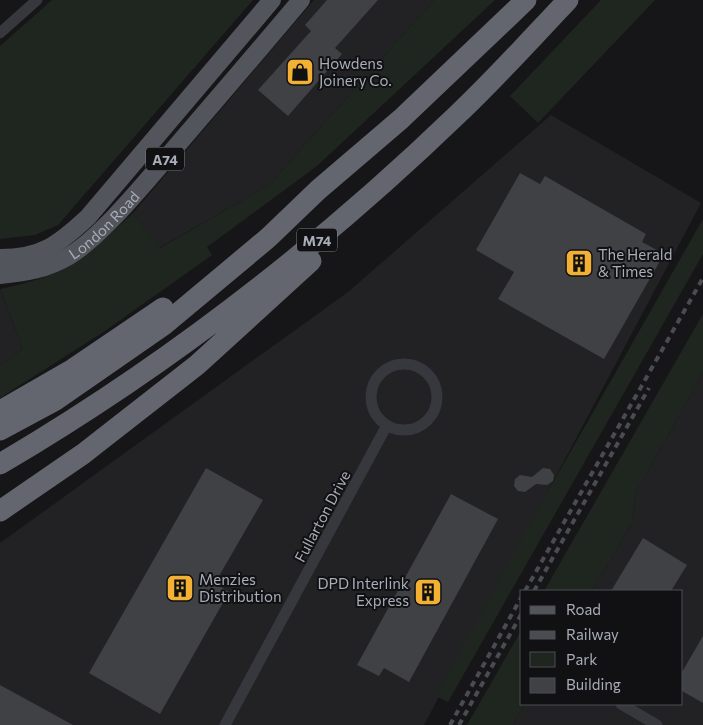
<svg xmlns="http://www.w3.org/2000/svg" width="703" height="725" viewBox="0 0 703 725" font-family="Commissioner,sans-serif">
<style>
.built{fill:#222225}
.green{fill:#1e261f}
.building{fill:#404145}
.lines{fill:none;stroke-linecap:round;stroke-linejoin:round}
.street{stroke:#37383d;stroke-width:11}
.primary{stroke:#53555c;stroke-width:18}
.highway{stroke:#63666e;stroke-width:21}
.rail{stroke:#4a4c52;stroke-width:4;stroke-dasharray:6 5;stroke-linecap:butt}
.labels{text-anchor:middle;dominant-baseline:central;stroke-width:4;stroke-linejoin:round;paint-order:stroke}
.shield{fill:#111113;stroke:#7b7e86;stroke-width:1}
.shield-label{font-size:14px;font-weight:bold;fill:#a8adb8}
.poi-label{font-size:15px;fill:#a8adb8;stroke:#111113;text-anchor:start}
.street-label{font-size:15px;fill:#a8adb8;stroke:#111113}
</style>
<rect width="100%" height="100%" fill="#161618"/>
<!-- built -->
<path class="built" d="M314,0H434L269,185L159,248L133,213Z
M551,115L701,203L424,725H0V543L348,292Z
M0,290L23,349L0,365Z
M703,373V725H513L525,704H682V591H592L632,523L636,492Z"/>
<!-- green -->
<path class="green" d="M52,0H253L58,225L35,235L0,239V46Z
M434,0H495L317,166L207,247L212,255L105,331L0,398V365L23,349L0,289C63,277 87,256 133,213L160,248L269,185Z
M601,0H655L538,123L510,96Z
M703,219V254L448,702L436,696L539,507Z
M703,314V373L636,492L632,523L592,591H544Z
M522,629V704H525L513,725H467Z"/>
<!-- building -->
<path class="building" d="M327,0H378L335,48L342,54L288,116L258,90L311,31L305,25Z
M520,173L540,184L545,176L646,234L642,242L664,254L604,359L498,299L514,272L476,250Z
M206,468L263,500L215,583L229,592L160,714L89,673Z
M543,468L550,469L554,475L553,481L547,485L536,484L525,492L518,491L514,486L515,479L520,475L532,477Z
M451,494L498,519L409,682L384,668L379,676L357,665Z
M643,538L687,565L671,591H611Z
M703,636V703L682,691V672Z
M0,685L73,725H0Z"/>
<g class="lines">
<!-- street -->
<path class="street" d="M0,33L37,0
M371 397a33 33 0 1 1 66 0a33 33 0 1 1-66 0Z
M621,704L657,725
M225,725L387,425"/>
<!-- primary -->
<g class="primary">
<path d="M0,258C42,258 59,244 88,217L272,0"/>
<path id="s1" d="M0,275C25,273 47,269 69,256C100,237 138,191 163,162C209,108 255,55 301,0"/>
</g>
<!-- highway -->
<path class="highway" d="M0,411L73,369L163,308
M0,430L54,401L165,324L268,238L318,190L401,119L526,0
M0,464C165,367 320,247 458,114C496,78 532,38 568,0
M0,511L83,454L197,365L311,261"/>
<!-- rail -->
<path class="rail" d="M525,591L703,278
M534,591L649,388
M450,725L522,596
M459,725L522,613"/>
</g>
<!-- icons -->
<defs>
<g id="shop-square" transform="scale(1.4375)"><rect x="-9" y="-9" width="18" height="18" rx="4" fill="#f2b134" stroke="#111113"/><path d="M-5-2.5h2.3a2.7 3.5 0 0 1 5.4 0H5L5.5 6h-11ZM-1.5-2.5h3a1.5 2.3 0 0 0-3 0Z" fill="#111"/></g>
<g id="building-square" transform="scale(1.4375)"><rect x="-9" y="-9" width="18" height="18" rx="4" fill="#f2b134" stroke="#111113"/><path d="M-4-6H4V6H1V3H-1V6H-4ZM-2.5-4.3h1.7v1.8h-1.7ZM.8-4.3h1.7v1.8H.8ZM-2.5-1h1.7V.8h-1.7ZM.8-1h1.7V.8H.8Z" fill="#111"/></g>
</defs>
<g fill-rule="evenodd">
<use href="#shop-square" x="300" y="72"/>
<use href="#building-square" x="579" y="263"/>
<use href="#building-square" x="180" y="588"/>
<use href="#building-square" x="428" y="592"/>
</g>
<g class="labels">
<!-- shield labels -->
<g class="shield">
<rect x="146" y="147.5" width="38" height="23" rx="4"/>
<rect x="297" y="228.5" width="40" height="23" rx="4"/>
</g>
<g class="shield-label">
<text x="165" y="159">A74</text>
<text x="317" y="240">M74</text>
</g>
<!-- poi labels -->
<g class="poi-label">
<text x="319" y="63">Howdens<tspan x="319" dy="17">Joinery Co.</tspan></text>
<text x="598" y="254">The Herald<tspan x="598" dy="17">&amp; Times</tspan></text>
<text x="199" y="579">Menzies<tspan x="199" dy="17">Distribution</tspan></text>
<text x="409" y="583" text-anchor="end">DPD Interlink<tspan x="409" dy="17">Express</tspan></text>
</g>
<!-- street labels -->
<g class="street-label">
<text stroke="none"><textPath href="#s1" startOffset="119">London Road</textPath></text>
<text transform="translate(322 516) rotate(-62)">Fullarton Drive</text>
</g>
</g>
<!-- legend -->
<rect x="520" y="590" width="162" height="115" fill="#111113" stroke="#4d4f55"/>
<rect x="530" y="606" width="25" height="8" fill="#53555c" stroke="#4d4f55"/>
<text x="566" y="615" font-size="15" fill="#a8adb8">Road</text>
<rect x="530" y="631" width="25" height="8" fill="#4a4c52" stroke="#4d4f55"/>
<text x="566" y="640" font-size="15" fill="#a8adb8">Railway</text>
<rect x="530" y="652" width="25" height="15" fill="#1e261f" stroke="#4d4f55"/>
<text x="566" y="665" font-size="15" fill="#a8adb8">Park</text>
<rect x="530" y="678" width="25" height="15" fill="#404145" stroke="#4d4f55"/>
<text x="566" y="690" font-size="15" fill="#a8adb8">Building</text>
</svg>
